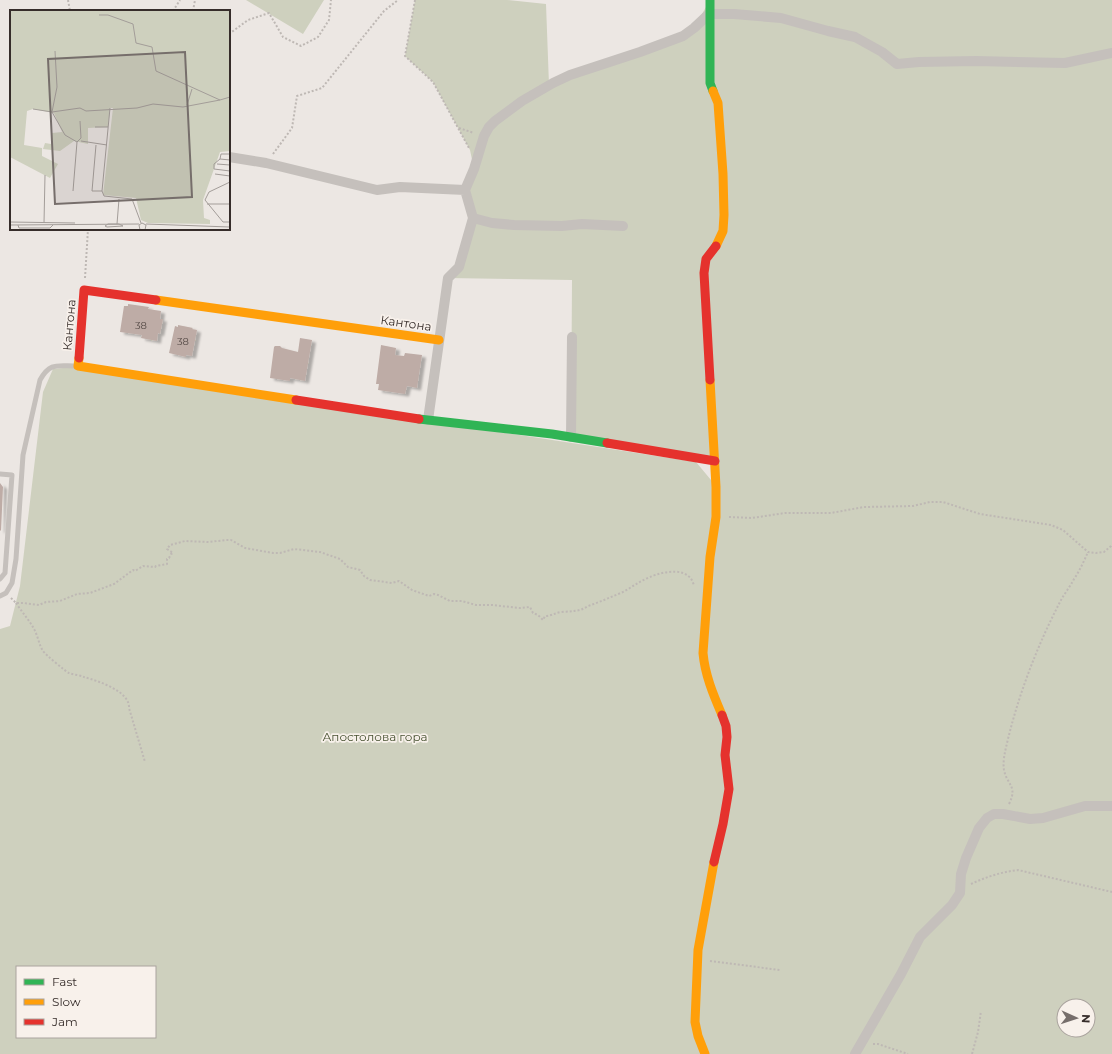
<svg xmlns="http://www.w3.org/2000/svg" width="1112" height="1054" viewBox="0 0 1112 1054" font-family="Montserrat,sans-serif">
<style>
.green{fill:#ced0be;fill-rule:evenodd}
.building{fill:#beaca6;filter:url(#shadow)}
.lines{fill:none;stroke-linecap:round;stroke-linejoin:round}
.path{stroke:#beb8b4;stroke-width:2;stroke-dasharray:2 2;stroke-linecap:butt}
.lane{stroke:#c5c0bc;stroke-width:5}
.street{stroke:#c5c0bc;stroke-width:10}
.fast{stroke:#30b455;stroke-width:9}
.slow{stroke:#ff9f0a;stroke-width:9}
.jam{stroke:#e5322d;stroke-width:9}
.labels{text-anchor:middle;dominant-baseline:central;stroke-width:3.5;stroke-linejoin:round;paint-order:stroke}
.number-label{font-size:10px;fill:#584d49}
.street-label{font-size:12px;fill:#362d2a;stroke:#f8f1eb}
.park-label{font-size:12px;fill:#475131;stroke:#f8f1eb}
.inset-road{fill:none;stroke:#a39d99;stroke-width:1}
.view{fill:#766e6b;fill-opacity:0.15;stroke:#766e6b;stroke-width:2}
.inset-edge{fill:none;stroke:#362d2a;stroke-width:2}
</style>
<defs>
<filter id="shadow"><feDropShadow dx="4" dy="2.5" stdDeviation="1" flood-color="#0004"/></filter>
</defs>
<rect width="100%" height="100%" fill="#ece7e3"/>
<!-- green -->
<path class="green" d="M246,0H324L303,34Z
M415,0H507L546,4L549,85L694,28L710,0H1112V1054H0V629L10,626L20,586L43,392L53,369L73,367L696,462L716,486L715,461L571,437L572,280L448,278L459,267L473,218L465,190L474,169L470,150L433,82L405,56ZM17,967H155V1037H17ZM1064,1006H1088V1030H1064Z"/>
<!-- building -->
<path class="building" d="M128,304L149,307L148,309L161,311L160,319H163L160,334L158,333L157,341L141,338L142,335L120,332L124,306H128Z
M178,325L193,328L192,329L197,330L192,356L186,355V357L169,353L175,326L178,327Z
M300,338L312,340L305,381L290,378V381L270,378L274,347L275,346H280L282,348L298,352Z
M381,345L396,348L395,355L404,356L405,353L422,355L417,388L407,386L405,394L378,390L379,384H376Z
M0,483L3,487L1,531L0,530Z"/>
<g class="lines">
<!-- path -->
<path class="path" d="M68,0L70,11
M415,0L405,56L433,82L469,148
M173,11L180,0
M193,11L195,0
M229,34L248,20L269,13L283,37L301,46L318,37L329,20L331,0
M459,128L474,133
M273,154L292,128L297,96L322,88L384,11L398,0
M85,278L88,229
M729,517L752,518L785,513H831L864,507L913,506L930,502H943L980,514L1051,525L1063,530L1088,552L1096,553L1104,552L1111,546L1112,544
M11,598L16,603H24L39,605L46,602L60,601L77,594L90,593L114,584L133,570L135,571L143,566L155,567L156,566L167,564V559L169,558L171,554L173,553L167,549L170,545L185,541L209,542L226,540H231L245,548L273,553H280L294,549L311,551L320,552L340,559L348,567L360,570L364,576L370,580L392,583L399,581L412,590L429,596L434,594L438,595L450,601H462L476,605H492L520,608L530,607L533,613L538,615L543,620L545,616C551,616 555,613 561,612C571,611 580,612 588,606C600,602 611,597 623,592C632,587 640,581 650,577C664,571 690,566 694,586
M16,603C22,612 29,620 34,629C38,636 39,645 43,651C46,655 65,671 69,673C74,675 80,675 84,677C98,681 130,691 129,708L145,762
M1009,804C1018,786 1007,785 1004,770C1003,764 1004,757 1005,752C1016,701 1036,648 1060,602C1064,594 1070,587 1074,579C1080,570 1084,561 1088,552
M971,884C986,877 1001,872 1018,870L1112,892
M710,961L780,970
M873,1044H878L908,1054
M972,1054L978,1032L981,1011"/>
<!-- lane -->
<path class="lane" d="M0,474L12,475L5,573L0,579
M0,596L6,593L12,583L16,559L23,455L40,380C50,362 57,366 77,366"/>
<!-- street -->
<path class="street" d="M229,157L266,163L377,190L400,187L465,190
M623,226L582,224L562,226L514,225L492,223L473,218L465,190L474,169L484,136L489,127L495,121L522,101L553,83L570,75L640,52L683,36L694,28L709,14H734L781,18L828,31L855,37L882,52L897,64L919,62L976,61L1065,63L1112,53
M428,420L448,278L459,267L473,218
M571,437L572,337
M855,1054L901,974L920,937L952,905L960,893L961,874L966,858L979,828L987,818L994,814H1003L1030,819L1043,818L1085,806H1112"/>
<!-- fast -->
<path class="fast" d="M710,0V83L713,91
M419,419L552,434L607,443"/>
<!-- slow -->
<path class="slow" d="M713,91L718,103L723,174L724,215L723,231L716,246
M156,300L439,340
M79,358L78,366L296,400
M710,380L716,487V517L710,557L703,653C705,675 713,694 722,715
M705,1054L698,1036L695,1022L698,950L714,862"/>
<!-- jam -->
<path class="jam" d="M79,358L84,290L156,300
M710,380L704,273L706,259L716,246
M296,400L419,419
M607,443L715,461
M714,862L723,824L729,789L725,755L727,737L726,726L722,715"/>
</g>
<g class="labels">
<!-- number labels -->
<g class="number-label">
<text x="141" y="325">38</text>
<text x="183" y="341">38</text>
</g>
<!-- street labels -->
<g class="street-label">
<text transform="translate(406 323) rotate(8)">Кантона</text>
<text transform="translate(69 325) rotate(-85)">Кантона</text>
</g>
<!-- park labels -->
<g class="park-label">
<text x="375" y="736">Апостолова гора</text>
</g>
</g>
<!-- overview -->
<g transform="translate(10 10)">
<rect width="220" height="220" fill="#ece7e3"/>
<path d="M0,0H220V141L210,142L193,190L194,208L200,210V214L138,213L131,210L126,188L93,185L103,98H100L98,117L78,118V134L64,131L50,141L33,139L35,133L41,134L42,123L52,122L44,103L23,99L17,101L14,135L32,138V146L48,154L40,168L0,147Z" fill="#ced0be"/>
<path class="inset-road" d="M89,5H98L123,14L126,33L142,37L146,61L210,90L220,87M45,41L47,77L42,102L55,125L67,132M177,95L182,79M23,99L42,102L70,98L76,101L127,98L143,94L173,97L210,90M85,117H98M71,131L97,135M86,135L82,181H92M220,144H211L210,149L220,150M210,149L204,154V159L220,161M207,154L220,155M205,164L220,166M220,172L199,182L195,190L213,212H220M63,181L67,132L71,128L70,111M92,181L100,98M92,181L94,186L122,189L131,213M197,194H220M0,212L65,213M34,213L35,165M98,214H109L113,216L97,217L95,216ZM107,214L109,189M136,214L220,217M0,215L129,214M8,215L9,218H40L43,215M130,220L129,215L132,213L136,215L135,220"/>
<path class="view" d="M175,42L182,187L45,194L38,49Z"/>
<rect width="220" height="220" class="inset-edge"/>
</g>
<!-- legend -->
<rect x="16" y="966" width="140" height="72" fill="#f8f1eb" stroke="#aaa39e"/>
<rect x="24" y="979" width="20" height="6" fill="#30b455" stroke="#aaa39e"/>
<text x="52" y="986" font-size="12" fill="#362d2a">Fast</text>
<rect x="24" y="999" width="20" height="6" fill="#ff9f0a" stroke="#aaa39e"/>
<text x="52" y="1006" font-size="12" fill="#362d2a">Slow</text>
<rect x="24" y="1019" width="20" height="6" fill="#e5322d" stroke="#aaa39e"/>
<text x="52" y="1026" font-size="12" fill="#362d2a">Jam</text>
<!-- north arrow -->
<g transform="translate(1076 1018) rotate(93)"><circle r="19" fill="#f8f1eb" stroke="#aaa39e"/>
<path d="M0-3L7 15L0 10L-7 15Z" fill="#766e6b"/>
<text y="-6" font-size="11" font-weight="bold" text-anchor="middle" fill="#362d2a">N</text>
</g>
</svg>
